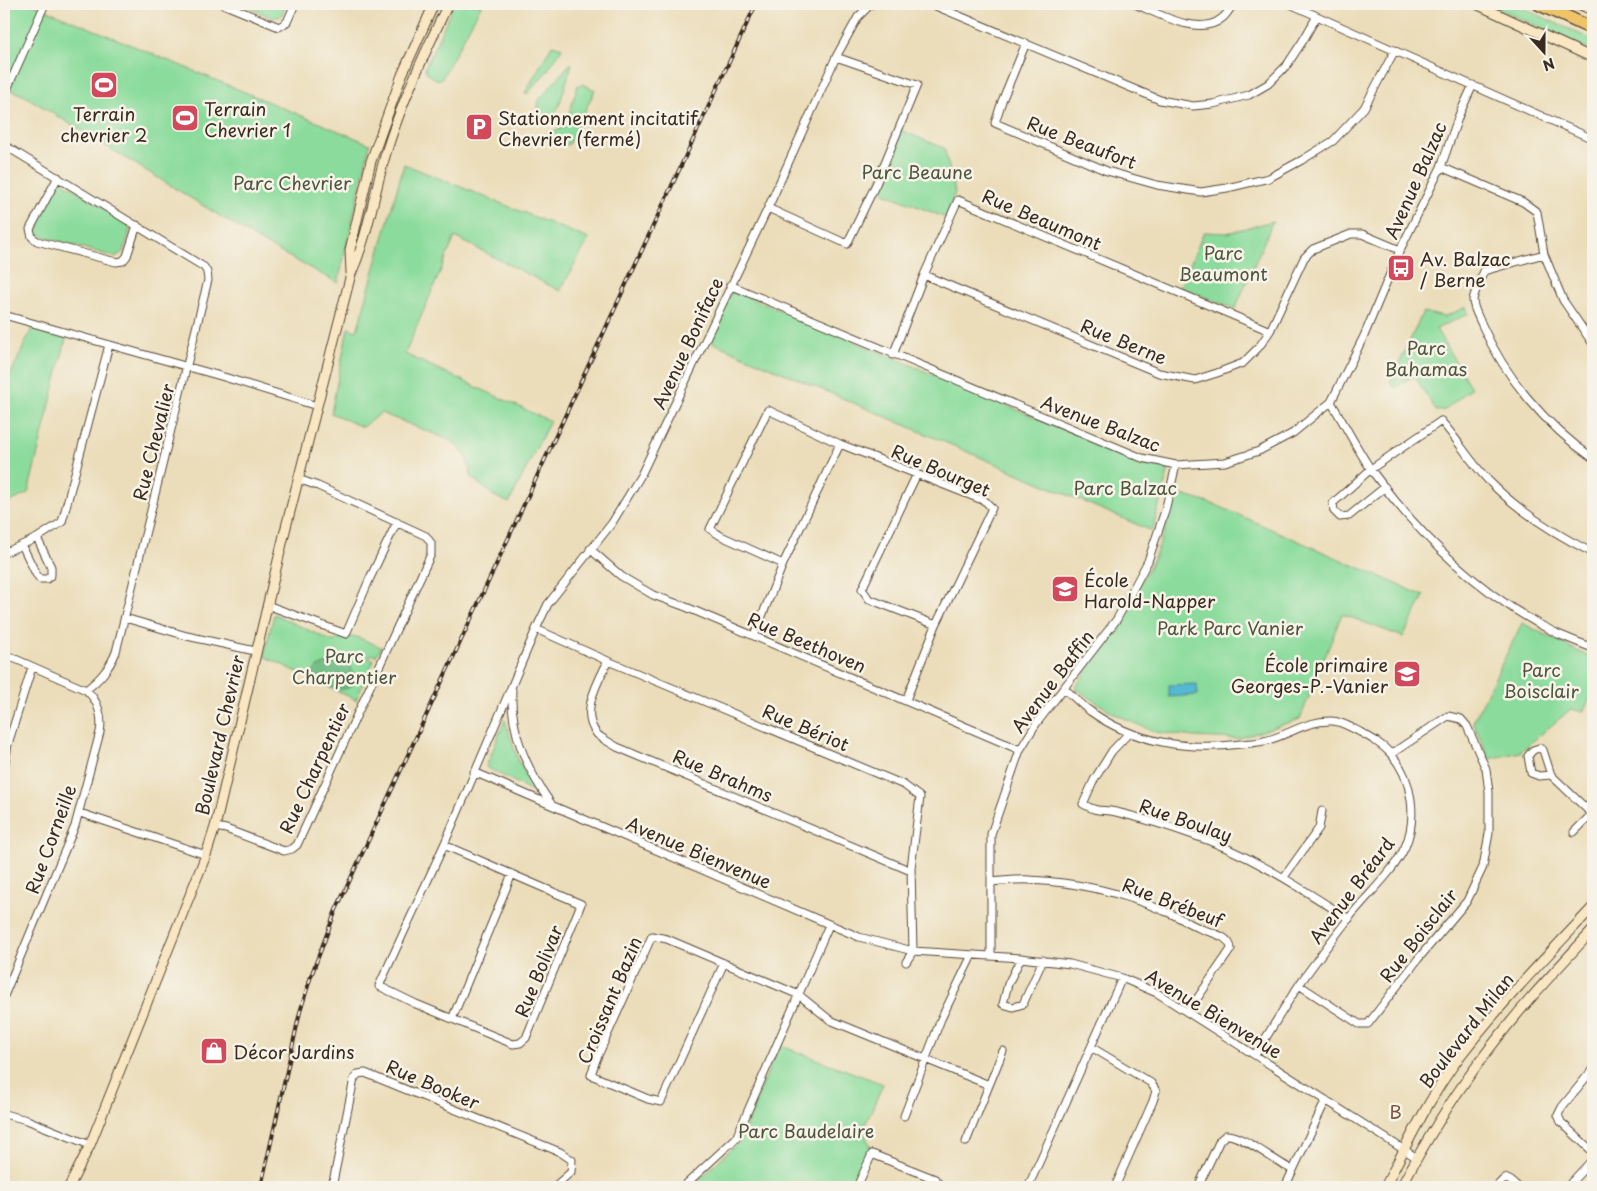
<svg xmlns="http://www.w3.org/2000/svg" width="1597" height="1191" viewBox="0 0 1597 1191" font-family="'Playpen Sans',sans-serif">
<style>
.green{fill:#8bdc9c;stroke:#63835d}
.forest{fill:#70bc84;stroke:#567351}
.water{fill:#53b8d1;stroke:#477178}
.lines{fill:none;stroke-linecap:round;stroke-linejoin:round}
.street-casing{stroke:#554535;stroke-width:9}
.secondary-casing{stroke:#554535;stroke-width:11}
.highway-casing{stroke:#554535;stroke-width:15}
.street{stroke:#fff;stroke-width:7}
.secondary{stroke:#f9e7c3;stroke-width:9}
.highway{stroke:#efc469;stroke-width:12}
.tram{stroke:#3b2a1e;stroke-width:1}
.rail-casing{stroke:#3b2a1e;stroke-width:4}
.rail{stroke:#f7f3e8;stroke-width:2;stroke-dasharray:5.5;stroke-linecap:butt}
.labels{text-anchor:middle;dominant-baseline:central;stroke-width:5;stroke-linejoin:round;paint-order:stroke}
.poi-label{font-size:18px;fill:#3b2a1e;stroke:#f7f3e8;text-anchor:start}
.street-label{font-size:18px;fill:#3b2a1e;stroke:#f7f3e8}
.park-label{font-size:18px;fill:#4f563e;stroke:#f7f3e8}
.neighbourhood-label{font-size:19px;letter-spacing:1px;fill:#7a593c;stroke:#f7f3e8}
</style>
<rect width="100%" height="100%" fill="#f7f3e8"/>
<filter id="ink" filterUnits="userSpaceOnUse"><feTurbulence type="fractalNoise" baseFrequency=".02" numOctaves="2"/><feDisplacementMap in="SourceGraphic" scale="10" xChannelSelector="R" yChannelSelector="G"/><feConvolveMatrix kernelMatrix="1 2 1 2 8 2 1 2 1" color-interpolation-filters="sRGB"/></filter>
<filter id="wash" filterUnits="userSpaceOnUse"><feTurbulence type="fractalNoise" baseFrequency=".0096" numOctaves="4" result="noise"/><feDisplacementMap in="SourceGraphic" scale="20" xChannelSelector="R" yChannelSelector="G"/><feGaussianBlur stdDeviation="1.12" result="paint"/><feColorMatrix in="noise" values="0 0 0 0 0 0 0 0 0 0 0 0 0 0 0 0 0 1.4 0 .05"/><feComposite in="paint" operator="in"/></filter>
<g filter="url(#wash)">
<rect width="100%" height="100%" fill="#ebddb9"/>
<!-- green -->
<path class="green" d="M4,4H32L370,144L338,283L267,245L25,96L4,87Z
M242,4H285L287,5L281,16L274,18L242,5Z
M454,4H482L442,78L438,80C432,77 426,75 425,68Z
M1488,4H1514L1593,40V52Z
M552,45L562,48L548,70L527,94L525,93Z
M570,64H572L559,106L553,116L544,115L538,109V101Z
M582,84L595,90L569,144L567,145L547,136L549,132L558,130L565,126L578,85L580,86Z
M900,130L944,148L955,192L946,218L874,189Z
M404,164L589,239L560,291L455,237L405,354L550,421L509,503L494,496L472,478L466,456L452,441L381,413L362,427L331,413L348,328L357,331Z
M59,179L128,224L130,230L123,252L115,257L41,236L36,231V225Z
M1273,221L1235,309L1180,287L1204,232L1227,233Z
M732,290L1144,463L1169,469L1152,531L709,341Z
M1466,307L1468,314L1436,329L1471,388L1445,410L1436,411L1414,375L1395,388L1390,383L1423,312L1444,317Z
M33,326L67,335L28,493L4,505V389Z
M1175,493L1216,505L1424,596L1403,637L1342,614L1300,719L1237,739L1194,737L1156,732L1134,723L1113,713L1075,688L1131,607L1141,582L1155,556L1165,530Z
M274,614L334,642L338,637H357L381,647L376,656L371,654L369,658L374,660L356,700L264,656Z
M1522,623L1593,659V693L1583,712L1571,709L1520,752L1489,759L1473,722Z
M505,720L518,760L536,793L486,767Z
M779,1045L883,1084L863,1130L872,1150L854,1187H692L740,1140Z"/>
<!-- forest -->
<path class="forest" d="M333,662H342L350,665L354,674L355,683C351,686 348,689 343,689C335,690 318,680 312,675C316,665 324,664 333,662Z"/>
<!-- water -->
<path class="water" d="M1197,684L1198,695L1169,697V685Z"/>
</g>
<g filter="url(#ink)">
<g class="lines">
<!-- street casing -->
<g class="street-casing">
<path id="street" d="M223,4L279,27L287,22L295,4
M931,4L1160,100L1193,106L1213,104L1249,95L1268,84L1287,65L1304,39L1317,16
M1135,4C1157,13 1199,37 1221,19C1226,16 1230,9 1233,4
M1290,4L1593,139
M1026,43L1002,101L995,123L1107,171L1157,185L1201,192L1227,188L1269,178L1302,160L1333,141L1364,108L1395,50
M4,96L45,4
M4,145L204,267L207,272L208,280L116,652C109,669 100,679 86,690
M1441,167L1523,202L1537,212L1544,254L1563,300L1593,344
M58,177L30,229L32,237L37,241L116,262L123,261L127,256L137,225
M768,208L847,244L876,184L917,85L836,57
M1544,254L1484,271C1481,279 1474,293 1473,300C1473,308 1479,318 1482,325C1505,377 1546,426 1593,458
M924,275L1159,373L1195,380L1217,373L1243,363L1259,347L1270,331L1304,258L1313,249L1351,234H1362L1400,250
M730,285L1142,458L1176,465L1225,462L1259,451L1293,433L1331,402L1364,336L1400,250L1441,167L1459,115L1473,85
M4,315L224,377L317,406
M893,355L924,275L958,200L1270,331
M1331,402C1345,425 1357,449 1372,471C1419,536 1485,599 1558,634C1570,639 1582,644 1593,648
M917,474L862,589L869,599L936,625
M1385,487L1349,516L1340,517L1334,511L1333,503L1371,469L1441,421C1459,441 1472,465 1492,484C1521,513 1557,535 1593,553
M22,545L36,574L40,579H47L51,575V567L37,538
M590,549L621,576L653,595L686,607L1020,750
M4,553L37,538L62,522L109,345
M783,564L721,536L710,529L768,410L840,444L985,501L992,508L936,625L906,700
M267,605L346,634L370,578L397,522
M125,618L187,636L255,651
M536,629L608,661L904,785L920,797L911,868L913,951L906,962
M754,636L783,564L840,444
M4,654L86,690C98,700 103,717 100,732L75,826L4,996
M608,661C598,682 579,713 597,734C602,739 611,743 617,747L911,871
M1065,689C1073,696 1081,705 1090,711C1134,743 1189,751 1241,744C1249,743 1257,743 1264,741C1288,736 1306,720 1332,721C1341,721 1352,728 1360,732C1371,738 1382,744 1391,754C1412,778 1418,817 1405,847C1393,873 1367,895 1349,918C1332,940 1315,962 1299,985C1284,1007 1270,1032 1255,1055
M512,690C510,733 527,770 552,805
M1129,733L1112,751L1094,780L1083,804C1098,813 1101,809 1116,812C1141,818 1166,825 1190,834C1248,853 1298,886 1349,919
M4,769L8,744L32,667
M474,772L859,937L913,951L1021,958L1070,964L1122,978L1157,993L1417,1158
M1551,775L1539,776L1531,773L1528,756L1533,750L1539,748L1543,750L1551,775L1593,815
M80,813L206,855
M215,827L226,829L284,851L292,849L297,845L431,554V543L426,536L318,486L298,479
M1574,832L1592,814
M444,845L581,904L526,1038L520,1043L513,1044L416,1004L379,986L444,845L536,629L548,604L612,523L641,475L768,208L836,57L858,17L871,4
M1284,877L1319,828L1322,811
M992,882C1005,881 1018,879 1030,880C1075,882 1123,893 1164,911C1176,915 1187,923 1199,928C1210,933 1230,935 1231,949L1188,1012
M991,956V834L1020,750L1036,724L1117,619L1148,561L1165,511L1176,465
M1021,958L1008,984L1003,1004L1013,1007L1023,1004L1043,960
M724,963L661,1102L648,1099L591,1075L596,1060L652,936L667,939L799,995L830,1020L989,1085
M1299,985L1359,1024H1368L1418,959L1467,901L1483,867L1489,833V792L1486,769L1467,726L1461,719L1448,716L1391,754
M452,1019L512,874
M1091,1047L1151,1083L1156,1091L1153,1101L1115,1187
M1593,1069L1562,1107L1558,1115L1561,1122L1593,1152
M4,1114L27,1120L90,1145
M904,1116L941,1019L972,955
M966,1142L1003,1051
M332,1187L354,1079L358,1074L365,1073L560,1152L572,1160L571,1172L554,1187
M683,1187L736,1138L829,925
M857,1187L872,1154L935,1179L939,1184V1187
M1028,1187L1122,978
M1198,1187L1220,1140L1226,1135C1240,1133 1277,1163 1293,1170
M1285,1187L1326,1100
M1496,1187L1505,1178L1511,1181L1518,1187
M1567,1187L1593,1159"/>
</g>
<!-- secondary casing -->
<g class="secondary-casing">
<path id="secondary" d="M1476,4L1593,58
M351,272L350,250L371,161L402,75L434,4
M69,1187L90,1145L206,855L215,827L285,531L351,274C368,236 374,193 386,153C402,101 425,53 448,4
M1385,1187C1408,1142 1430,1096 1461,1055C1501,1003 1548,955 1593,907
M1401,1187C1423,1146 1447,1106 1475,1068C1510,1019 1552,974 1593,930"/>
</g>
<!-- highway casing -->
<g class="highway-casing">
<path id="highway" d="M1539,4L1593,29"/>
</g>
<!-- street -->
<use href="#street" class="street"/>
<!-- secondary -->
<use href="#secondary" class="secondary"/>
<!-- highway -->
<use href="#highway" class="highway"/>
<!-- tram -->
<path class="tram" d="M1566,4L1593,16"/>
<!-- rail casing -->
<g class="rail-casing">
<path id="rail" d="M261,1187L300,1012L311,976L336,910L756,4"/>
</g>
<!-- rail -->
<use href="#rail" class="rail"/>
</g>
</g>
<!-- icons -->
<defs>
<g id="stadium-square" transform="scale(1.4375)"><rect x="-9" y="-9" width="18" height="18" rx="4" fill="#d1495b" stroke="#f7f3e8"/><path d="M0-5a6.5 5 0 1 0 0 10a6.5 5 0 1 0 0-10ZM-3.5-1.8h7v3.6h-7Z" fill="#fff"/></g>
<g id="parking-square" transform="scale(1.4375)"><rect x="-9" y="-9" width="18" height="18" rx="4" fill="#d1495b" stroke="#f7f3e8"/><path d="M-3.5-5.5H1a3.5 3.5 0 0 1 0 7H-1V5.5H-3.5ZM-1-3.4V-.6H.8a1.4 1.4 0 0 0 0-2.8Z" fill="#fff"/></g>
<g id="bus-square" transform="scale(1.4375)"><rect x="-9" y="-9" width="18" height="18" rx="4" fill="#d1495b" stroke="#f7f3e8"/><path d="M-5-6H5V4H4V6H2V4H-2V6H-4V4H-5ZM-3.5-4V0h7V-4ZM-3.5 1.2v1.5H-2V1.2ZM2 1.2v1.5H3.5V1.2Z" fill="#fff"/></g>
<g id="school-square" transform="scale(1.4375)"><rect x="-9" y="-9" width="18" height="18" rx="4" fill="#d1495b" stroke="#f7f3e8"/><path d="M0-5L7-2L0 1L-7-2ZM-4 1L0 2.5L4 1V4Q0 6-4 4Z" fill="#fff"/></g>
<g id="shop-square" transform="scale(1.4375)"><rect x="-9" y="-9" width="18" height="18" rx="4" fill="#d1495b" stroke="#f7f3e8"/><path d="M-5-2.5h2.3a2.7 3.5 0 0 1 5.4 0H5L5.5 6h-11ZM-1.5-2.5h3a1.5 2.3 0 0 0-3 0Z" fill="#fff"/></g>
</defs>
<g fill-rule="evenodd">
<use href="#stadium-square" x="104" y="85"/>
<use href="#stadium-square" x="185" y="118"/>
<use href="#parking-square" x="479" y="127"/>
<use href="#bus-square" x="1401" y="268"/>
<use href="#school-square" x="1065" y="589"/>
<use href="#school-square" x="1407" y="674"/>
<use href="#shop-square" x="214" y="1051"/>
</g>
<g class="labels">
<!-- poi labels -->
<g class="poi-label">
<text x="204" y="108">Terrain<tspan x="204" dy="21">Chevrier 1</tspan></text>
<text x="104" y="113" text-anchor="middle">Terrain<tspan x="104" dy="21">chevrier 2</tspan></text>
<text x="498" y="117">Stationnement incitatif<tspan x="498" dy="21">Chevrier (fermé)</tspan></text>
<text x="1420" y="258">Av. Balzac<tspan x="1420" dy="21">/ Berne</tspan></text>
<text x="1084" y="579">École<tspan x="1084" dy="21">Harold-Napper</tspan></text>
<text x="1388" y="664" text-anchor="end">École primaire<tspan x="1388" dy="21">Georges-P.-Vanier</tspan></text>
<text x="233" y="1051">Décor Jardins</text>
</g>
<!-- street labels -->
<g class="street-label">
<text transform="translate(1082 142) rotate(21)">Rue Beaufort</text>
<text transform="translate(1415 180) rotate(-66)">Avenue Balzac</text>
<text transform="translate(1042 219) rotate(23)">Rue Beaumont</text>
<text transform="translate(1124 341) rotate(22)">Rue Berne</text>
<text transform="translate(687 343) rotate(-65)">Avenue Boniface</text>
<text transform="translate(1101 423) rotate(21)">Avenue Balzac</text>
<text transform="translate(153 442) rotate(-76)">Rue Chevalier</text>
<text transform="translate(941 470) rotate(23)">Rue Bourget</text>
<text transform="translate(807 642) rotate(23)">Rue Beethoven</text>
<text transform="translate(1052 681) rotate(-53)">Avenue Baffin</text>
<text transform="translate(806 727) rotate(23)">Rue Bériot</text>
<text transform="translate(219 735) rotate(-77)">Boulevard Chevrier</text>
<text transform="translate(314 768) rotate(-65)">Rue Charpentier</text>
<text transform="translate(723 775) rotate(23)">Rue Brahms</text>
<text transform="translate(1186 820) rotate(19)">Rue Boulay</text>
<text transform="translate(50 839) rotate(-70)">Rue Corneille</text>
<text transform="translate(699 852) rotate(23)">Avenue Bienvenue</text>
<text transform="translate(1351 890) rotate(-53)">Avenue Bréard</text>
<text transform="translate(1173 902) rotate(21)">Rue Brébeuf</text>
<text transform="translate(1418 935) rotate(-52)">Rue Boisclair</text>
<text transform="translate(538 971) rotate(-68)">Rue Bolivar</text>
<text transform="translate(609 1000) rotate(-67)">Croissant Bazin</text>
<text transform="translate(1214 1013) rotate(31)">Avenue Bienvenue</text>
<text transform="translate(1466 1030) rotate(-52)">Boulevard Milan</text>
<text transform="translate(433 1084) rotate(23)">Rue Booker</text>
</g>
<!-- park labels -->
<g class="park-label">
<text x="917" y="171">Parc Beaune</text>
<text x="292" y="182">Parc Chevrier</text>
<text x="1223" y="252">Parc<tspan x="1223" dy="21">Beaumont</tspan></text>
<text x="1426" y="347">Parc<tspan x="1426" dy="21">Bahamas</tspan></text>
<text x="1125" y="487">Parc Balzac</text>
<text x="1230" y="627">Park Parc Vanier</text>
<text x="344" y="655">Parc<tspan x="344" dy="21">Charpentier</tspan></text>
<text x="1541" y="669">Parc<tspan x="1541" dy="21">Boisclair</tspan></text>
<text x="806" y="1130">Parc Baudelaire</text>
</g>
<!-- neighbourhood labels -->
<g class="neighbourhood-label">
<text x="1396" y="1111">B</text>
</g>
</g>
<!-- margin -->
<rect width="1597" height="1191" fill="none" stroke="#f7f3e8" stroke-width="20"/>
<!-- north arrow -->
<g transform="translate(1544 52) rotate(159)" stroke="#f7f3e8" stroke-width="4" paint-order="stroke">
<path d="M0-4L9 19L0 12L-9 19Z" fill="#3b2a1e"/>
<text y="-8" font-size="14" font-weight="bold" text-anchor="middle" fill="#3b2a1e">N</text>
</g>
</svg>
